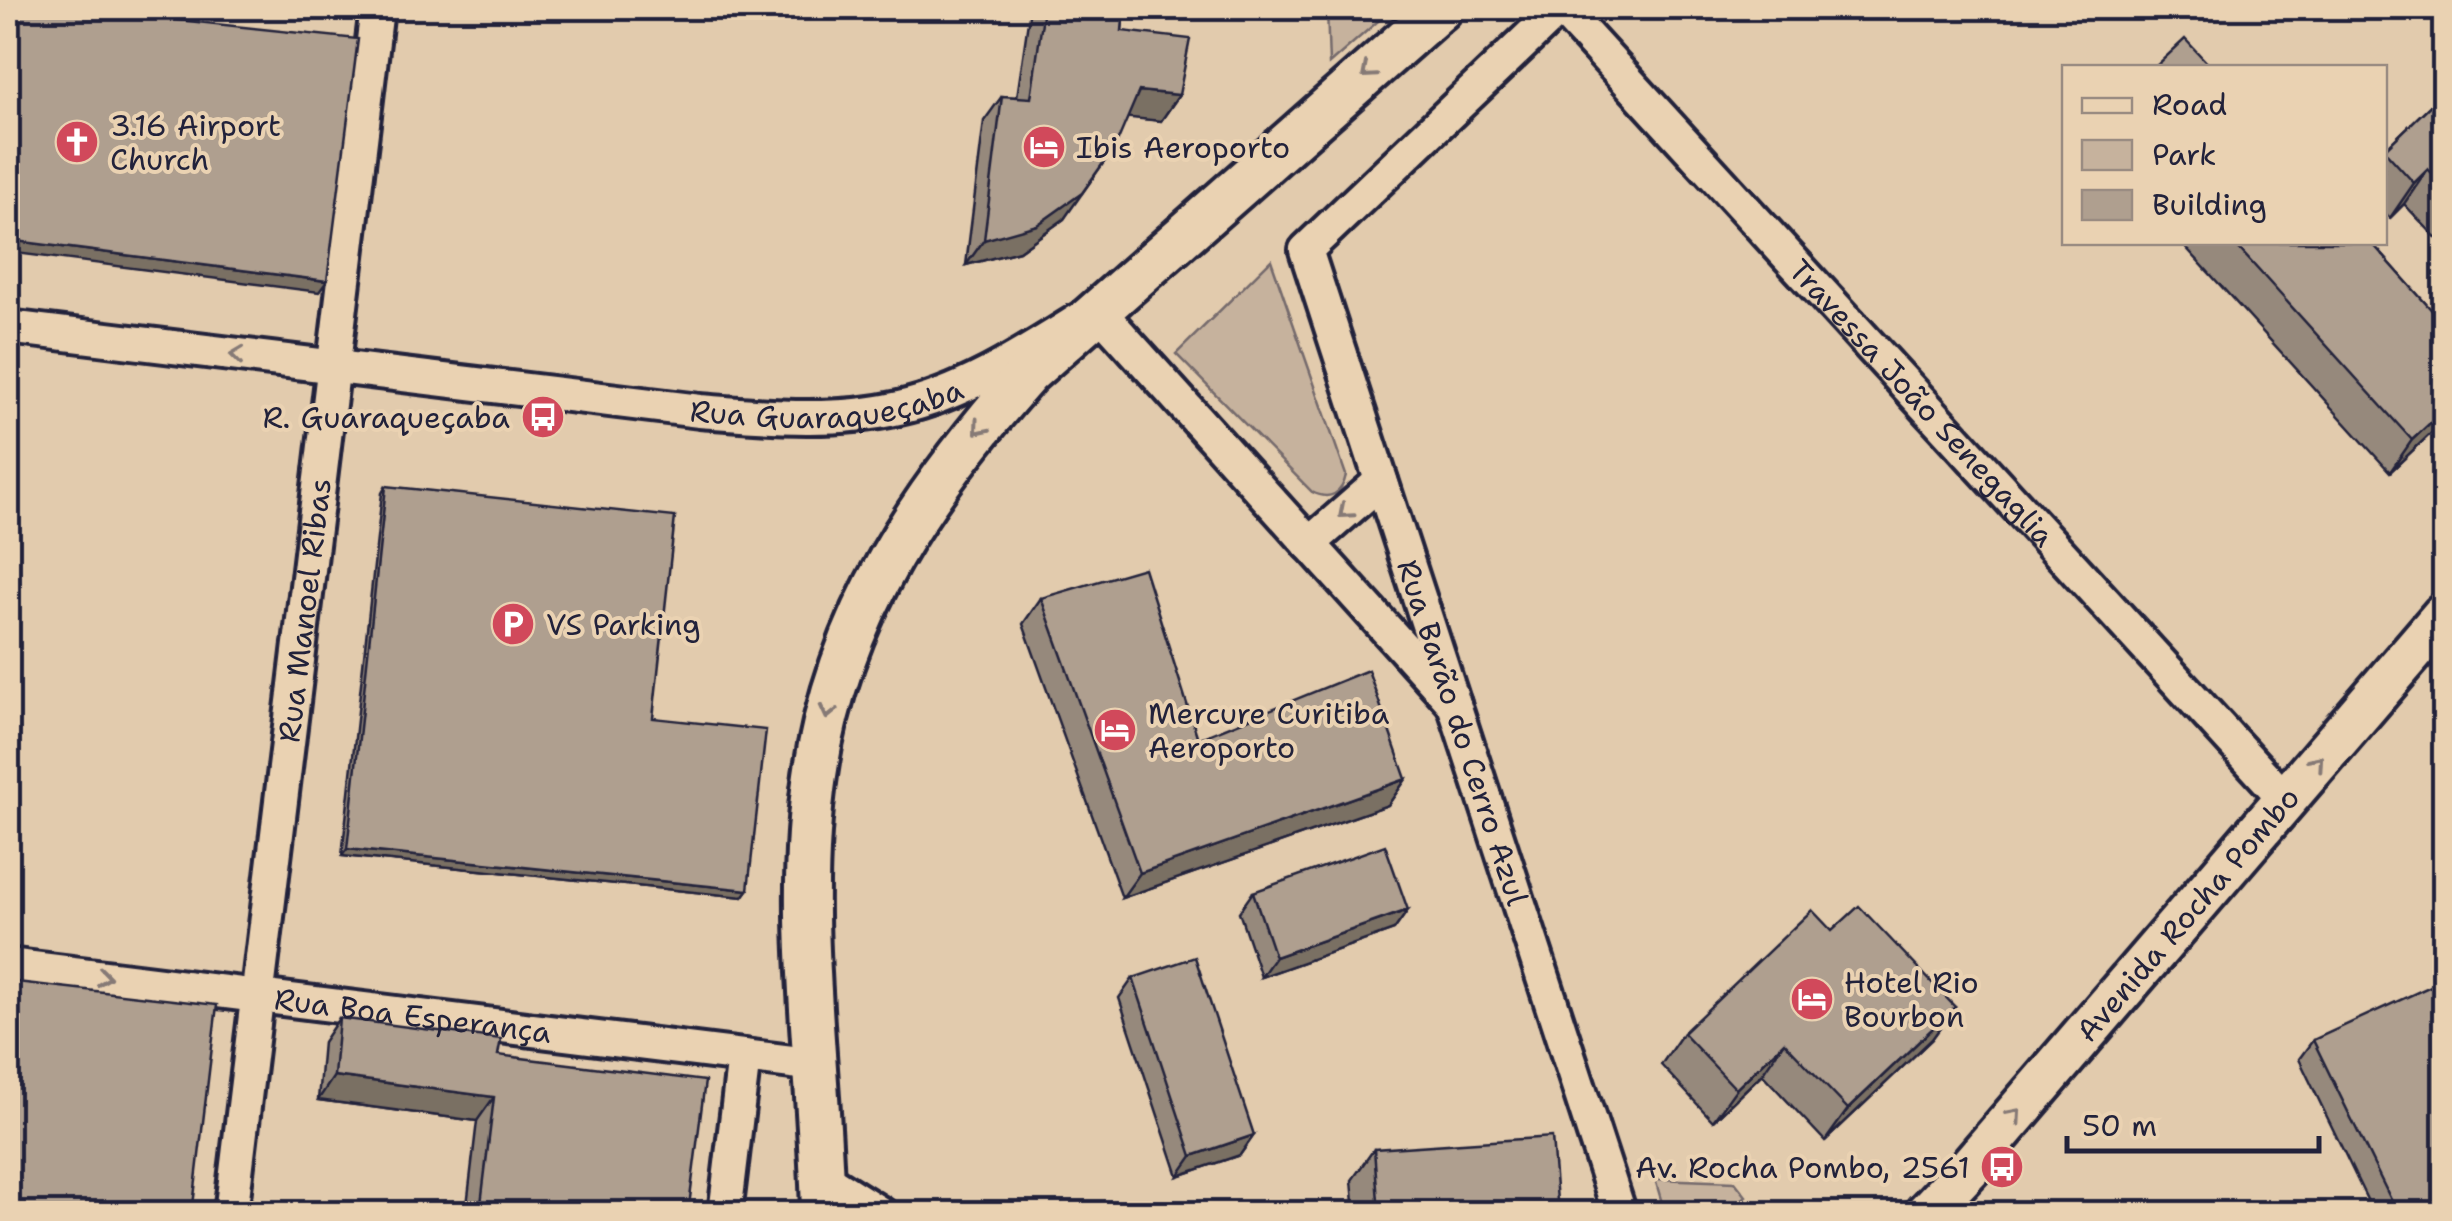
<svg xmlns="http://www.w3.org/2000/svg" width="2452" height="1221" viewBox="0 0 2452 1221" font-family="'Shantell Sans',sans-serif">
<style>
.green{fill:#c6b29d;stroke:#746a6c;stroke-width:2.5}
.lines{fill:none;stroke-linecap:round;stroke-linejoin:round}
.minor-casing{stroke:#22223b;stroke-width:40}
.major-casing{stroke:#22223b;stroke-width:50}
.minor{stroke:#ead2b2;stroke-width:32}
.major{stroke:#ead2b2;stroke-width:42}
.wall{fill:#96897b;stroke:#22223b;stroke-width:2.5}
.shaded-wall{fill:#7a6f64;stroke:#22223b;stroke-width:2.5}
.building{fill:#af9f8f;stroke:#22223b;stroke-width:2.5}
.oneway{stroke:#867a76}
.labels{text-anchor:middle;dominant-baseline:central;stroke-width:8;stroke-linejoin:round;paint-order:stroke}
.poi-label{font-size:30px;fill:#22223b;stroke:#ead2b2;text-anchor:start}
.street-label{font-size:30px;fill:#22223b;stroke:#ead2b2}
</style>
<rect width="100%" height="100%" fill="#e2cbad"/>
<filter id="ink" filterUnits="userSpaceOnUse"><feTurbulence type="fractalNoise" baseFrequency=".01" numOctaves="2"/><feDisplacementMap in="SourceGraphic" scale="20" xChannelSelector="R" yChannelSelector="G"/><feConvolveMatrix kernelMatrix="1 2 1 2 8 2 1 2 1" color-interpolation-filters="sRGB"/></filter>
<g filter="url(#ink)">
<!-- green -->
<path class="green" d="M1327,8H1393L1329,64Z
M1271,260L1346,475C1342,494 1330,501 1312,492L1176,354Z
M1655,1179L1735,1182L1746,1196L1726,1213H1665Z"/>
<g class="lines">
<!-- minor casing -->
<g class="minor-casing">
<g id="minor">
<path id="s1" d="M1560,8L1306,250L1620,1214"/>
<path id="s2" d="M1561,8L2285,799"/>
<path id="s3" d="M8,327L700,411C765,416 834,423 899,408C971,392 1035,347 1097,309L1454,704"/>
<path d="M1309,544L1381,481"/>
<path id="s4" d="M8,965L816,1065"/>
<path d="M822,1177L881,1214"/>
<path id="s5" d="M231,1214L377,8"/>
<path d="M725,1214L744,1056"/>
</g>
</g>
<!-- major casing -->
<g class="major-casing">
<g id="major">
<path d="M823,1214C820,1068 794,919 815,775C838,614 923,491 1028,373L1441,8"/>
<path id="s6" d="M1926,1214L1971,1166L2444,615"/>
</g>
</g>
<!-- minor -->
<use href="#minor" class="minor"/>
<!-- major -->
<use href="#major" class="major"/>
</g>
<!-- wall -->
<path class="wall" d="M1030,8H1124L1122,31L1179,95L1161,121L1128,117L1064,219L1019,251L966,265L984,121L1002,96L1017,97Z
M2444,92V246L2404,204L2390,218L2384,212V150Z
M2181,242H2371L2444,324V421L2390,472Z
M386,486L653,718L748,890L743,897L342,856L382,493Z
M1041,598L1198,739L1406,779L1388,805L1122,898L1023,624Z
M1253,892L1408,910L1394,930L1261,977L1239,912Z
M1832,931L1955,1007L1932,1039L1825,1141L1762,1074L1713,1121L1661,1065L1683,1033Z
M1133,978L1254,1135L1240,1155L1178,1176L1119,998Z
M339,1018L498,1055L688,1214H466L477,1121L318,1100L323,1042Z
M2313,1040L2444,1214H2374L2299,1059Z
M1374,1149L1558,1214H1355L1352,1180Z"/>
<!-- shaded-wall -->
<path class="shaded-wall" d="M1139,91L1179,95L1161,121L1121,117Z
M1116,145L1064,219L1019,251L966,265L984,240Z
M2428,169L2404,204L2390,218L2414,183Z
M8,240L327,281L319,292L8,252Z
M2444,410V421L2390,472L2412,440Z
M1406,779L1388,805L1122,898L1140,873Z
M347,849L748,890L743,897L342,856Z
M1408,910L1394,930L1261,977L1275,957Z
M1955,1007L1932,1039L1825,1141L1848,1109Z
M1784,1042L1762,1074L1713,1121L1736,1089Z
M334,1076L494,1097L477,1121L318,1100Z
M1254,1135L1240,1155L1178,1176L1192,1156Z
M481,1204L512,1207L508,1214H474Z"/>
<!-- building -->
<path class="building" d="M8,8H170L168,19L358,39L327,281L8,240Z
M1044,8H1124L1122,31L1190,39L1179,95L1139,91L1116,145L1082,193L1037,225L984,240L1002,96L1031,98Z
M2185,39L2212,68H2154Z
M2444,92V185L2428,169L2414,183L2384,150Z
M2233,242H2371L2444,324V410L2412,440Z
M386,486L675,517L653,718L766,730L748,890L347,849Z
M1144,568L1198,739L1368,670L1406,779L1140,873L1041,598Z
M1385,845L1408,910L1275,957L1253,892Z
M1859,906L1955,1007L1848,1109L1784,1042L1736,1089L1683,1033L1812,910L1832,931Z
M1195,957L1254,1135L1192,1156L1133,978Z
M2444,980V1214H2398L2313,1040Z
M8,981L217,1005L192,1214H8Z
M339,1018L501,1039L498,1055L705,1081L688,1214H512V1207L481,1204L494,1097L334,1076Z
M1552,1137L1558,1214H1379L1374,1149Z"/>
<!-- one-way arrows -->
<defs><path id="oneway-chevron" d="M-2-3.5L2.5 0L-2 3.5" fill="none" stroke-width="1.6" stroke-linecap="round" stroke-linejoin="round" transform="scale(2.5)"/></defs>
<g class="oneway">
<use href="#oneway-chevron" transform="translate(1368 72) rotate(139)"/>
<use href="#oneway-chevron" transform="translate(237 355) rotate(-173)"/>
<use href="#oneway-chevron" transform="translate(980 428) rotate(130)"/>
<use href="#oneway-chevron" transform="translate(1345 512) rotate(139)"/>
<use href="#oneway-chevron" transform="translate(828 712) rotate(103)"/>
<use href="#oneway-chevron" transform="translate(2317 762) rotate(-49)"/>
<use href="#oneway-chevron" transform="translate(104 977) rotate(7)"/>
<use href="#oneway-chevron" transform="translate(2015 1115) rotate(-49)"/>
</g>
</g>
<!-- icons -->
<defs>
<g id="church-disc" transform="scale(2.25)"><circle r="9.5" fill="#d1495b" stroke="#ead2b2"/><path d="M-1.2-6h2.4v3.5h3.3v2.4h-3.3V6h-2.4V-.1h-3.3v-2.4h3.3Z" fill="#fff"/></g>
<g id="hotel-disc" transform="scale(2.25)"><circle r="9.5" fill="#d1495b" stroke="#ead2b2"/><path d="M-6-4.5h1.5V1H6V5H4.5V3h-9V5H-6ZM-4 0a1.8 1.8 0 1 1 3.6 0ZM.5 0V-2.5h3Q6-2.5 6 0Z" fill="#fff"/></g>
<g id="bus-disc" transform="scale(2.25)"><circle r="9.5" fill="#d1495b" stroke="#ead2b2"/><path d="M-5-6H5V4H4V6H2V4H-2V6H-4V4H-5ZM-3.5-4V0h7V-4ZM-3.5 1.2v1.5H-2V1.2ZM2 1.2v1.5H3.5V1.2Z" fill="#fff"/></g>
<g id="parking-disc" transform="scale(2.25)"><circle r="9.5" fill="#d1495b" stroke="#ead2b2"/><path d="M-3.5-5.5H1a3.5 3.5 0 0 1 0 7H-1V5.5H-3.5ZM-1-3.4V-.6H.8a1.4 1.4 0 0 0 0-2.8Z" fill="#fff"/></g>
</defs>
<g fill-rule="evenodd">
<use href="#church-disc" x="77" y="142"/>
<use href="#hotel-disc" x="1044" y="147"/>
<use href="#bus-disc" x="543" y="417"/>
<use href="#parking-disc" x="513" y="624"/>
<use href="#hotel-disc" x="1115" y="730"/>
<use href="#hotel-disc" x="1812" y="999"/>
<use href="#bus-disc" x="2002" y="1167"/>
</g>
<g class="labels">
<!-- poi labels -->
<g class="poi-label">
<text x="110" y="125">3.16 Airport<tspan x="110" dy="34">Church</tspan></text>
<text x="1076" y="147">Ibis Aeroporto</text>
<text x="510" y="417" text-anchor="end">R. Guaraqueçaba</text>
<text x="546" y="624">VS Parking</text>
<text x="1148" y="713">Mercure Curitiba<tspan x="1148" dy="34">Aeroporto</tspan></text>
<text x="1844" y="982">Hotel Rio<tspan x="1844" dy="34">Bourbon</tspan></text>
<text x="1970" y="1167" text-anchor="end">Av. Rocha Pombo, 2561</text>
</g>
<!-- street labels -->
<g class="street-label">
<text stroke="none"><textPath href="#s3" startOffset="825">Rua Guaraqueçaba</textPath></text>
<text stroke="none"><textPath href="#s2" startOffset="535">Travessa João Senegaglia</textPath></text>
<text stroke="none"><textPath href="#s5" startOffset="608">Rua Manoel Ribas</textPath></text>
<text stroke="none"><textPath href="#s1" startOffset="858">Rua Barão do Cerro Azul</textPath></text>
<text stroke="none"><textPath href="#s6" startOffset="398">Avenida Rocha Pombo</textPath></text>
<text stroke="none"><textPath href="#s4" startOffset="408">Rua Boa Esperança</textPath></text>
</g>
</g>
<!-- margin -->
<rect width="2452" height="1221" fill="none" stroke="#ead2b2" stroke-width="40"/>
<rect x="20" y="20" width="2412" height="1181" fill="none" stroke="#22223b" stroke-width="4" filter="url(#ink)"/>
<!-- legend -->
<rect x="2062" y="65" width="325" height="180" fill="#ead2b2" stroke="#9a8c82" stroke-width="2.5"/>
<rect x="2082" y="98" width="50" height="15" fill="#ead2b2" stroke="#9a8c82" stroke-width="2.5"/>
<text x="2152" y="115" font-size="30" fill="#22223b">Road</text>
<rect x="2082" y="140" width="50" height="30" fill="#c6b29d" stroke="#9a8c82" stroke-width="2.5"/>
<text x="2152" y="165" font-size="30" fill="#22223b">Park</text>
<rect x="2082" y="190" width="50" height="30" fill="#af9f8f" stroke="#9a8c82" stroke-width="2.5"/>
<text x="2152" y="215" font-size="30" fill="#22223b">Building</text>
<!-- scale -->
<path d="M2067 1136v15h252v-15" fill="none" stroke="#22223b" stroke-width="5"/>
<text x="2082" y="1136" font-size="30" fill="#22223b" stroke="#ead2b2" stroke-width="8" paint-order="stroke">50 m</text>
</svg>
